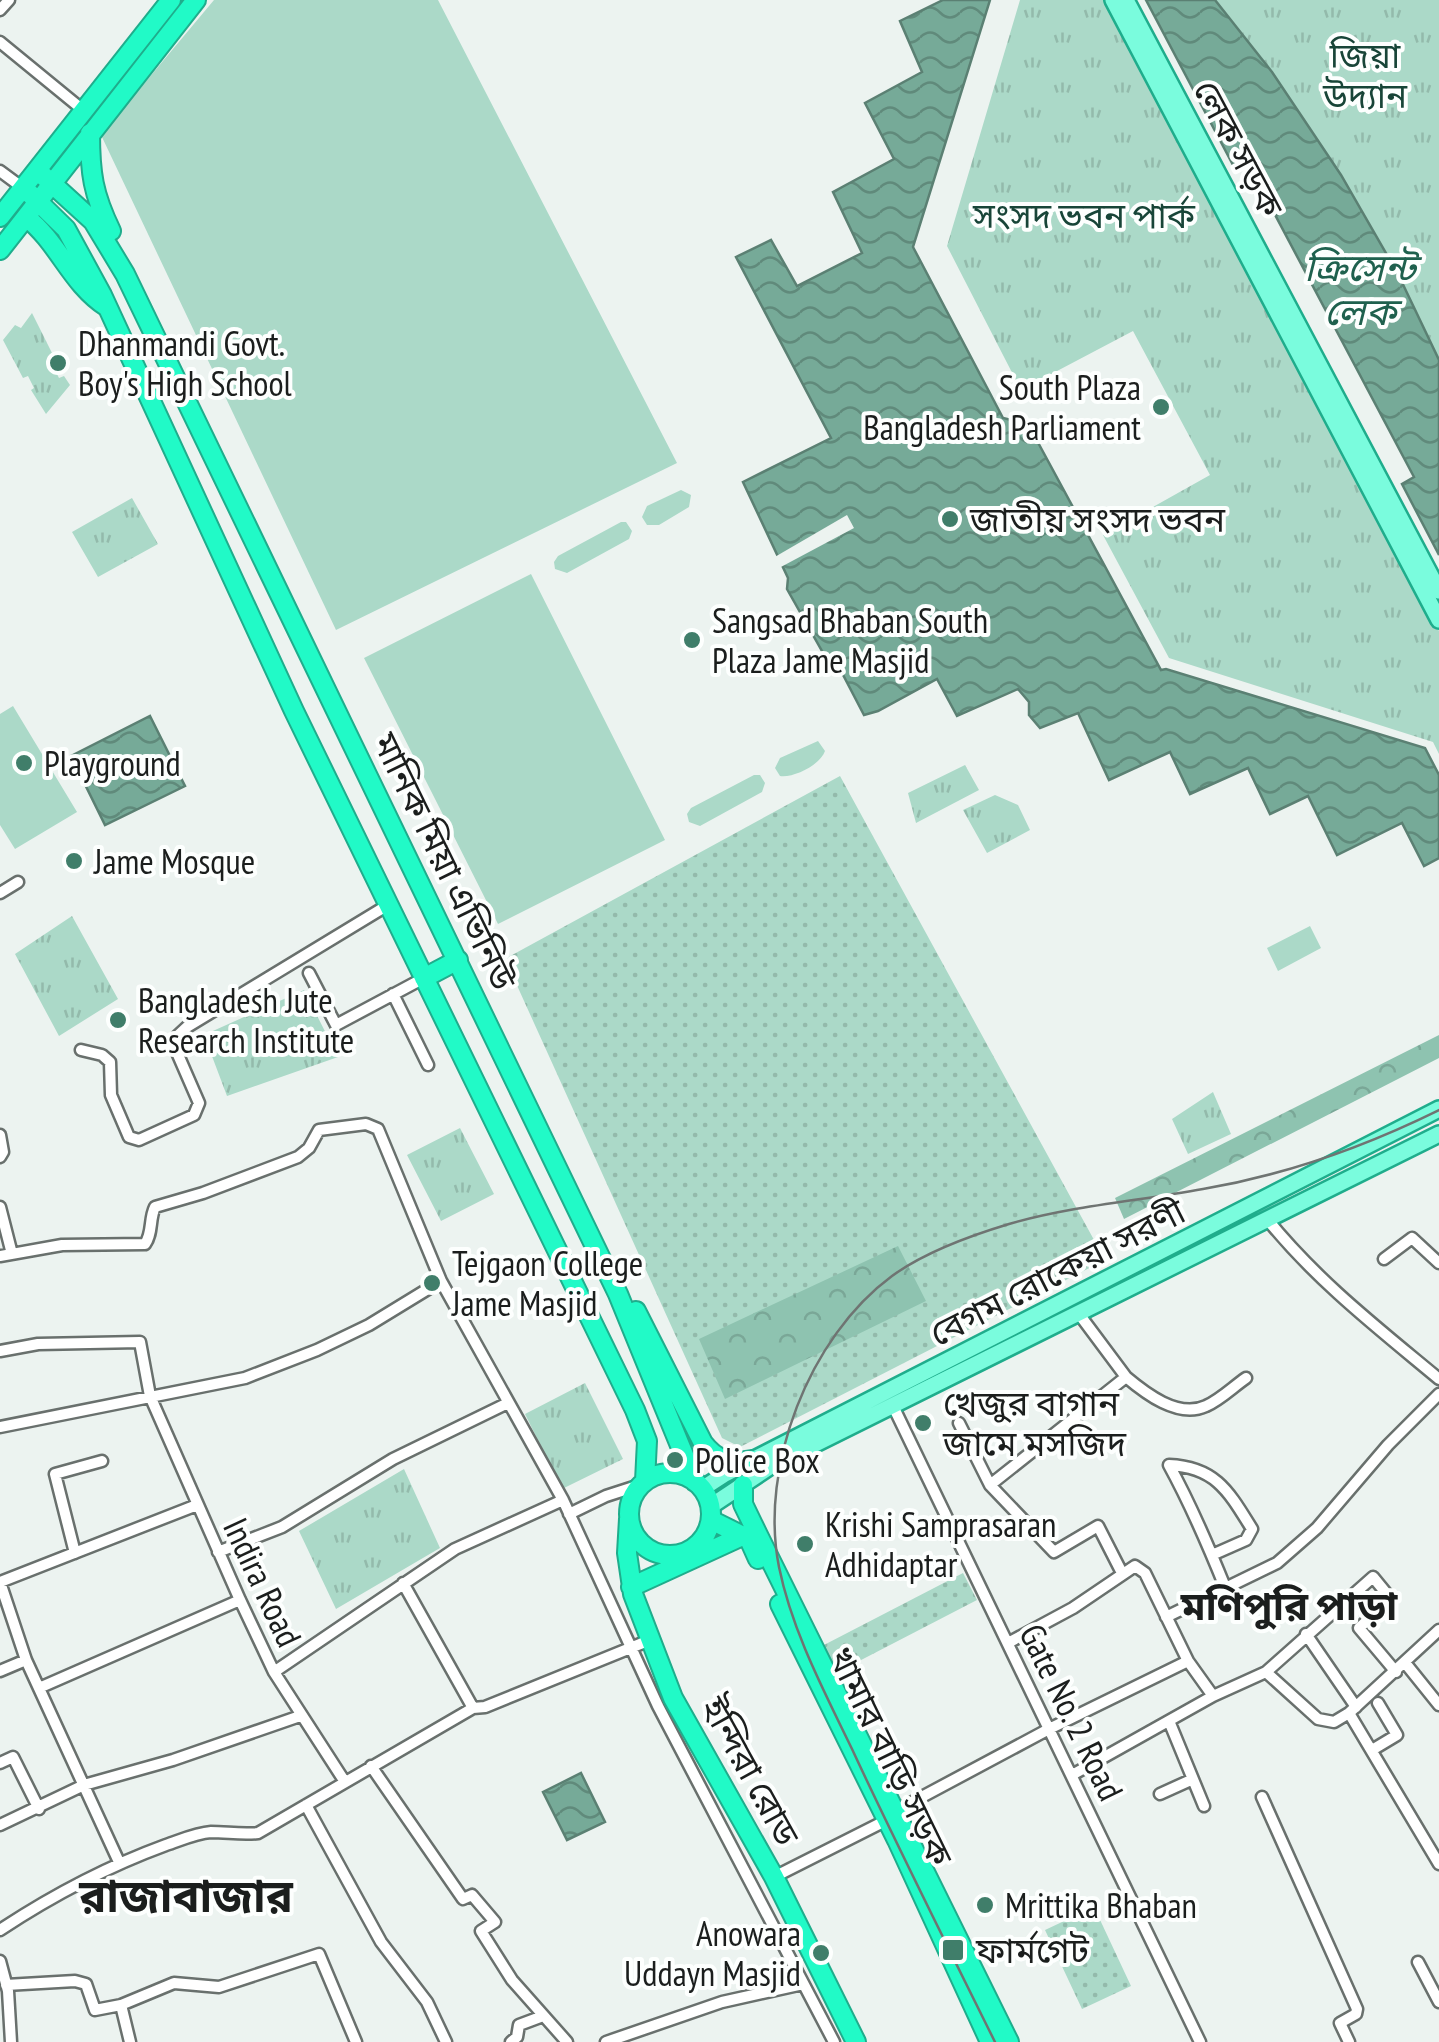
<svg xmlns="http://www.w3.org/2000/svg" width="1439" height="2042" viewBox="0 0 1439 2042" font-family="'PT Sans Narrow','Noto Sans Bengali',sans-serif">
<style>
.grass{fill:url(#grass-dots)}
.forest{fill:url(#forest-crowns)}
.park{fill:url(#park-tufts)}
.garden{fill:#abd9c8}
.water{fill:url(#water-waves);stroke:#5b8073;stroke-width:2.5}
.pier{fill:#ecf3f0}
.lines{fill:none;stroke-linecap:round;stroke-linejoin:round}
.street-casing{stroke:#69706d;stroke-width:15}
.primary-casing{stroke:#1fad8c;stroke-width:20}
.highway-casing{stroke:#1fad8c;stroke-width:22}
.street{stroke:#fff;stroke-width:10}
.primary{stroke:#7afcdd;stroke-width:15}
.highway{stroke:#21fac7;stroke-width:18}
.rail{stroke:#6f7472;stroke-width:2.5}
.poi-dot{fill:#407e6a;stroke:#fdfffe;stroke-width:4}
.labels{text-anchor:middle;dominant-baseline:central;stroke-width:8;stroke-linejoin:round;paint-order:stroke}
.park-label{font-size:35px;fill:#184538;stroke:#fdfffe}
.street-label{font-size:35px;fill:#1b1e1d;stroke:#fdfffe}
.poi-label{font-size:35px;fill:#1b1e1d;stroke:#fdfffe;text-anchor:start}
.water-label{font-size:38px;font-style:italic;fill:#1f614e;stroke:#fdfffe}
.quarter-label{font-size:40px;font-weight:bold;fill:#1b1e1d;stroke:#fdfffe}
.district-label{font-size:45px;font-weight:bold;fill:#1b1e1d;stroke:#fdfffe}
</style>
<defs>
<pattern id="grass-dots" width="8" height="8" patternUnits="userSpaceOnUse" patternTransform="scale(2.5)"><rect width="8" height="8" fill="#abd9c8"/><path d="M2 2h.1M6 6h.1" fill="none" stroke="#93baab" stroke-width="1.8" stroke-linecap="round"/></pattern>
<pattern id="forest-crowns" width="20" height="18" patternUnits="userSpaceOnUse" patternTransform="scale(2.5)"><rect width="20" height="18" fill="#8ec3b0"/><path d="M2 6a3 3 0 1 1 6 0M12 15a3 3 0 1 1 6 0" fill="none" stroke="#7aa797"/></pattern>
<pattern id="park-tufts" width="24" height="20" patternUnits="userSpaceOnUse" patternTransform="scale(2.5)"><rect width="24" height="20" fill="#abd9c8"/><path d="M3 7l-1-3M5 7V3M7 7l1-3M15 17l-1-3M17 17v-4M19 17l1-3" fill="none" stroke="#93baab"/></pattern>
<pattern id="water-waves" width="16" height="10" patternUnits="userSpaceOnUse" patternTransform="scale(2.5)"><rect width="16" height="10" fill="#76aa98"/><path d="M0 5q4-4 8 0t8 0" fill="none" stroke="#608a7b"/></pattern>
</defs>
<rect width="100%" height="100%" fill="#ecf3f0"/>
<!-- grass -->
<path class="grass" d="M840,776L1105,1260L740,1447L722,1438L505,959Z
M963,1573L977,1600L836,1673L822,1646Z
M1094,1907L1131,1986L1082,2009L1045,1930Z"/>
<!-- forest -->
<path class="forest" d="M1439,1035V1058L1124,1219L1115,1198Z
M898,1246L926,1301L725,1399L699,1339Z"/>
<!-- park -->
<path class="park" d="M1020,0H1108L1439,631V754L1433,742L1169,658L1103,535L1210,475L1133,331L1021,390L947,246Z
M1214,0H1439V362Z
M32,313L60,369L56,372L59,378L64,376L70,385L46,414L31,390L34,388L28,376L23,378L3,340L15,325L21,328Z
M132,498L158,544L98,577L72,532Z
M965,765L979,790L916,823L908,793Z
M995,795L1018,805L1030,830L987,853L963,810Z
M72,916L118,999L59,1036L15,954Z
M304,990L338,1057L227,1096L204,1035Z
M1213,1092L1231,1134L1188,1154L1172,1119Z
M460,1128L494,1194L441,1221L407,1155Z
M585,1383L623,1459L562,1489L525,1414Z
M404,1469L440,1548L336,1609L299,1531Z"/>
<!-- garden -->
<path class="garden" d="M214,0H438L677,463L336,630L101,135Z
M681,490L691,495L689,507L659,525H647L642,517L647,506Z
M621,522H626L632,531L629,539L567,573L555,569L554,562L558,556Z
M531,574L665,840L498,924L364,658Z
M13,706L77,812L15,849L0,825V714Z
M818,741L825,751C820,765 794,778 780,776L775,768L780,758Z
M754,775H760L765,783L762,792L700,826L689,822L687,814L691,808Z
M1310,926L1321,948L1278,971L1267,948Z"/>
<!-- water -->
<path class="water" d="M943,0H990L913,247L1003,418L1028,424L1161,670L1166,669L1425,748L1439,775V858L1424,866L1402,823L1337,855L1308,796L1270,814L1248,768L1190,794L1170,752L1109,780L1078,713L1040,728L1029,715V702L1018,689L957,716L937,679L878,711L864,715L841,671L835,674L787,589L788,578L743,482L831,438L736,257L771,240L797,286L862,253L833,192L894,159L865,103L922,72L900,21Z
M1146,0H1215L1272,72L1341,175L1398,274L1439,360V555L1402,484L1414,477L1246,160L1233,165Z
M150,716L185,786L105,825L71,756Z
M581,1773L605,1822L567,1840L543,1792Z"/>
<!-- pier -->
<path class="pier" d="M847,515L854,528L779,568L773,558Z"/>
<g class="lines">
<!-- street casing -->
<g class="street-casing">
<path id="street" d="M0,10L9,0
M0,42L83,110
M0,171L23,188
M0,893L18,882
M309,973L336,1025L424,978
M393,994L428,1065
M81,1050L102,1055L110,1062L111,1095L129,1137L139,1140L194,1115L199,1103L172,1041L187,1027L388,905
M0,1135L3,1152L0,1157
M0,1207L12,1254
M1267,1219C1317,1281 1379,1329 1439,1379
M0,1256L62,1245L145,1244C153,1233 149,1219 155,1207L203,1193L298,1157L309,1148L319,1130L366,1124L378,1129L441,1281
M1384,1259L1412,1238L1439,1263
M0,1351L38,1344L140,1342L150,1396L240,1600L274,1672L345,1782
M1126,1377C1145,1393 1178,1419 1206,1406C1220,1400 1233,1387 1246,1378
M893,1406L1200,2042
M959,1423L990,1485L1054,1552L1098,1526L1122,1573
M0,1427L245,1378L317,1350L369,1325L441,1281L563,1500L658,1706L834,2042
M990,1485L1126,1377L1079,1314
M569,1514L606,1496L640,1485
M218,1552L282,1527L393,1459L508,1403
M75,1553L55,1474L102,1461
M1212,1555L1246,1540L1252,1529C1229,1492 1216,1467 1169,1465C1191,1505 1208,1545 1225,1587
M0,1582L26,1660L119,1862
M0,1582L197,1505
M403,1583L473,1708
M1166,1617L1277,1563L1317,1528L1388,1445L1439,1394
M1306,1634L1356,1707
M1008,1643L1073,1608L1135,1566L1145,1573L1188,1661
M1406,1664L1439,1705
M0,1671L26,1660
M274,1672L455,1549L563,1500
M1266,1672L1373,1577L1391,1599L1359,1628L1396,1672
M39,1688L240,1600
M1349,1713L1439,1630
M1169,1721L1204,1806
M1372,1750L1397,1735L1378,1703
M0,1763L13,1757L39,1809
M371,1766L463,1899L472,1895L495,1922L481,1931L512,1980L567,2042
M1072,1775L1213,1696
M1160,1794L1191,1780
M1262,1797L1357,2009L1356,2014L1340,2023L1349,2042
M306,1805L381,1942L427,2002L446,2042
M0,1825L84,1785L173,1760L300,1716
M774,1877L887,1820L903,1807L1049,1729L1188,1661L1213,1696L1266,1672L1318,1719L1334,1722L1349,1713L1439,1864
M0,1930C53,1895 106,1867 166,1845C181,1840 196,1833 211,1832C227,1832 242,1835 258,1833L473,1708L485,1707L650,1640
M0,1961L8,1991L11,2042
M1418,1962L1439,2002
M6,1985L75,1981L86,1984L95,2010L121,2005L174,1983L219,1987L319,1954L356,2042
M121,2005L130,2042
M511,2042L517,2037L519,2025L543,2016
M606,2042L722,2002L803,1984"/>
</g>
<!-- primary casing -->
<g class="primary-casing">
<path id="primary" d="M1113,0L1439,620
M1126,0L1439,591
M702,1489L725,1474L1439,1109
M711,1506L771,1466L1439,1134"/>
</g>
<!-- highway casing -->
<g class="highway-casing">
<path id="highway" d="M90,133C90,173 93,194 111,231
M38,171L93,221L125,274L618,1294L695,1482
M24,188L66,229L102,295L294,711L635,1410L647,1441L645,1481
M0,217L171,0
M26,217C59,243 71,284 107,307
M0,250L196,0
M424,978L458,960
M636,1311L703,1443C717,1461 730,1464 752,1460
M629 1514a41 41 0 1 1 82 0a41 41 0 1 1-82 0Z
M743,1485V1504L758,1535L1009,2042
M629,1519L627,1553L633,1594L673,1698L774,1877L856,2042
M711,1520L749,1539L758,1559
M631,1587L740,1537
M780,1604L897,1840L990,2042"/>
</g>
<!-- street -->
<use href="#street" class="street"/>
<!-- primary -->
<use href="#primary" class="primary"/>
<!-- highway -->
<use href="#highway" class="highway"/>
<!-- rail -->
<path class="rail" d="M995,2042C947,1945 898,1848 852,1749C824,1691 792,1631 779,1567C759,1467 809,1337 892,1276C925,1252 969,1236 1009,1224C1071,1206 1138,1201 1203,1189C1285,1175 1364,1147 1439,1110"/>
</g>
<!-- markers -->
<g class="poi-dot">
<circle cx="58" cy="363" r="10"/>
<circle cx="1161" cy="407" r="10"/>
<circle cx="950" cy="519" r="10"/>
<circle cx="692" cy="640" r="10"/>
<circle cx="24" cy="763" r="10"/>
<circle cx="74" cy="861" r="10"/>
<circle cx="118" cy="1020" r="10"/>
<circle cx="432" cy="1283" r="10"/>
<circle cx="923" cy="1423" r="10"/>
<circle cx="675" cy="1460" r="10"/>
<circle cx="805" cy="1544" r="10"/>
<circle cx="985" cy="1905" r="10"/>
<rect x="941" y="1938" width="24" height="24" rx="5"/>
<circle cx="821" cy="1953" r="10"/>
</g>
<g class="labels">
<!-- park labels -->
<g class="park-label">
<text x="1365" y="55">জিয়া<tspan x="1365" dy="40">উদ্যান</tspan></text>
<text x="1084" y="215">সংসদ ভবন পার্ক</text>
</g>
<!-- street labels -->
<g class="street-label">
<text transform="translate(1239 148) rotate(62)">লেক সড়ক</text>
<text transform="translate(445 861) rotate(64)">মানিক মিয়া এভিনিউ</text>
<text transform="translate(1057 1272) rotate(-27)">বেগম রোকেয়া সরণী</text>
<text transform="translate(263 1582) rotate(65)">Indira Road</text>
<text transform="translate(1072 1712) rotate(64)">Gate No. 2 Road</text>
<text transform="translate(891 1756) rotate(64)">খামার বাড়ি সড়ক</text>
<text transform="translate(751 1771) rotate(61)">ইন্দিরা রোড</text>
</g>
<!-- poi labels -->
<g class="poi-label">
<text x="78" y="343">Dhanmandi Govt.<tspan x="78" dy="40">Boy's High School</tspan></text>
<text x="1141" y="387" text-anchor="end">South Plaza<tspan x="1141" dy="40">Bangladesh Parliament</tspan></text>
<text x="970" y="519">জাতীয় সংসদ ভবন</text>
<text x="712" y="620">Sangsad Bhaban South<tspan x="712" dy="40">Plaza Jame Masjid</tspan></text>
<text x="44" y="763">Playground</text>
<text x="94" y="861">Jame Mosque</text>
<text x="138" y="1000">Bangladesh Jute<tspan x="138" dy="40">Research Institute</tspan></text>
<text x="452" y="1263">Tejgaon College<tspan x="452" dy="40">Jame Masjid</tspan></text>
<text x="943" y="1403">খেজুর বাগান<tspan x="943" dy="40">জামে মসজিদ</tspan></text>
<text x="695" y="1460">Police Box</text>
<text x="825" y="1524">Krishi Samprasaran<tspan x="825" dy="40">Adhidaptar</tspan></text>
<text x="1005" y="1905">Mrittika Bhaban</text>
<text x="801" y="1933" text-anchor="end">Anowara<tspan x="801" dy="40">Uddayn Masjid</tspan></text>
<text x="976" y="1950">ফার্মগেট</text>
</g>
<!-- water labels -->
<g class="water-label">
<text x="1360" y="266">ক্রিসেন্ট<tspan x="1360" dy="44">লেক</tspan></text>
</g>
<!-- quarter labels -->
<g class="quarter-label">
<text x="1289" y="1605">মণিপুরি পাড়া</text>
</g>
<!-- district labels -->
<g class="district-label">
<text x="186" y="1895">রাজাবাজার</text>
</g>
</g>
</svg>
